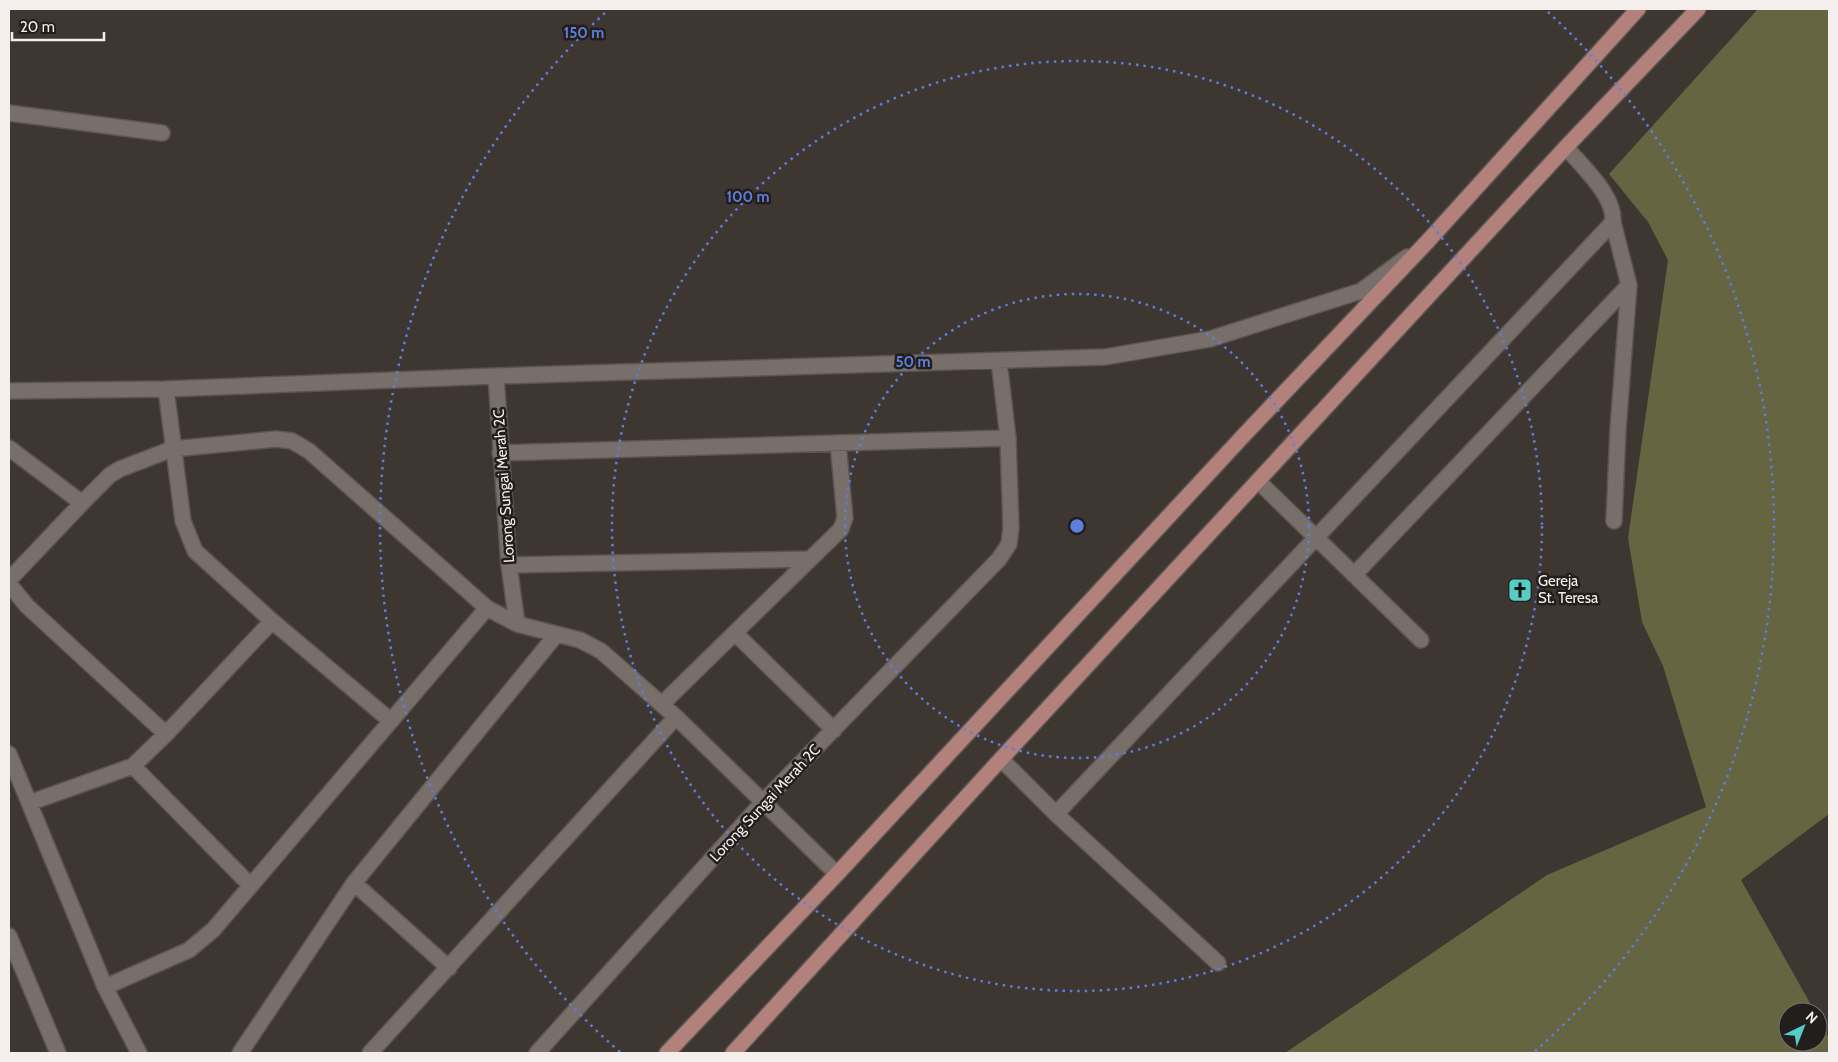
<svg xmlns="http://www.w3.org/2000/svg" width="1838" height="1062" viewBox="0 0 1838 1062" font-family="Cabin,sans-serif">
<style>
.green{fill:#656541}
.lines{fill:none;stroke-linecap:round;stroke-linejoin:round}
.minor-casing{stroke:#5b5450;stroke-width:18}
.major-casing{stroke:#5b5450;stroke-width:18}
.minor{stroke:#786f6a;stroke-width:15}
.major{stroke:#b3817b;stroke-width:15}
.ring{fill:none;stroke:#5e7ede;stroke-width:2.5;stroke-dasharray:2.5 5}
.labels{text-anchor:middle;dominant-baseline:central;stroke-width:5;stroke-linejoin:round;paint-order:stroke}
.street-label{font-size:15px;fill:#f4efec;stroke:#221e1c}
.poi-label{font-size:15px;fill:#f4efec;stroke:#221e1c;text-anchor:start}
.centre{fill:#5e7ede;stroke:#221e1c;stroke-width:2.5}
.ring-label{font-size:15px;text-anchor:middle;font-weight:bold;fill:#5e7ede;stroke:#221e1c;stroke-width:5;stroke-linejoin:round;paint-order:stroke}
</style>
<rect width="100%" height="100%" fill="#3e3631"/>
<!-- green -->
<path class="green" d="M1758,9H1829V814L1741,880L1815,1012H1788V1042H1818V1018L1829,1038V1053H1285L1547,875L1706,807L1663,666L1642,622L1628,538L1668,260L1648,222L1609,174Z"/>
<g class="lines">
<!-- minor casing -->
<g class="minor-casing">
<path id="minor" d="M9,113L162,133
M1613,222L1629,285
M496,376L509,565L517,624
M166,389L183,521L195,551L272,621L391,721
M9,391L166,389L496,376L1105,357L1210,339L1361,291L1407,257
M9,448L82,503
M500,453L1008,438
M1258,481L1421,640
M509,565L810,559
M1354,575L1629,285L1618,429L1614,521
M9,580L82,503L110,475L120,469L172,449L276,439L292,441L309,451L487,608L517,624L580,640L601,651L676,717L837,874
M9,584L27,606L166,734
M736,634L834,730
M662,704L841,529L845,518L838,443
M9,754L105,987L139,1053
M1001,759L1056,814L1218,963
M133,766L250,885
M29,803L133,766L166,734L272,621
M1056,814L1613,222C1615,195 1582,167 1566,147
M354,883L449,968
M9,936L58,1053
M105,987L189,950L213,930L487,608
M240,1053L354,883L556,635
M370,1053L676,717
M537,1053L763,802L999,559L1009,544L1011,528L1008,438L999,361"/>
</g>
<!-- major casing -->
<g class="major-casing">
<path id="major" d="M667,1053L837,874L1245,434L1428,241L1638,9
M733,1053L1001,759L1566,147L1698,9"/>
</g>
<!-- minor -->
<use href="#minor" class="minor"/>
<!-- major -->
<use href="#major" class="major"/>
</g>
<!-- distance rings -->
<g class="ring">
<circle cx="1077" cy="526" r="232"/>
<circle cx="1077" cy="526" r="465"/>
<path d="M620 1052A697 697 0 0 1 606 12M1548 12A697 697 0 0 1 1534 1052"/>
</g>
<!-- icons -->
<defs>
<g id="church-square" transform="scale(1.25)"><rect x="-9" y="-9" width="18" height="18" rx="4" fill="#54cdc7" stroke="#221e1c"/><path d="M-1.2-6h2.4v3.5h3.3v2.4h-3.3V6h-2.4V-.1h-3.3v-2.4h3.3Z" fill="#111"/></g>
</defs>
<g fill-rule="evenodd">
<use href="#church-square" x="1520" y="590"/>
</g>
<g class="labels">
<!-- street labels -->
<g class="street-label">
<text transform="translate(504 486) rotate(-94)">Lorong Sungai Merah 2C</text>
<text transform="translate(765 803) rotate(-47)">Lorong Sungai Merah 2C</text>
</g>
<!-- poi labels -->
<g class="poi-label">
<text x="1538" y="581">Gereja<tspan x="1538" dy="17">St. Teresa</tspan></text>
</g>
</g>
<circle cx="1077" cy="526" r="8" class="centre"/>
<g class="ring-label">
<text x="584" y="38">150 m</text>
<text x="748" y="202">100 m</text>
<text x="913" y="367">50 m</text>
</g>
<!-- border -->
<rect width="1838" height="1062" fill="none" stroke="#f4efec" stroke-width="20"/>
<!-- north arrow -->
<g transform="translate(1803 1027) rotate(43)"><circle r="24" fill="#221e1c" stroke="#76726f"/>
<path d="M0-4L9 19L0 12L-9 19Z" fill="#54cdc7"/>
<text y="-8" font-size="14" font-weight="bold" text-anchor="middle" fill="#f4efec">N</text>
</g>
<!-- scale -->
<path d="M12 32v8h92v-8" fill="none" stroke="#f4efec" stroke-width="2.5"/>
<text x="20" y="32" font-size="15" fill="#f4efec" stroke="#221e1c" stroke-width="4" paint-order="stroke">20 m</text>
</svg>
